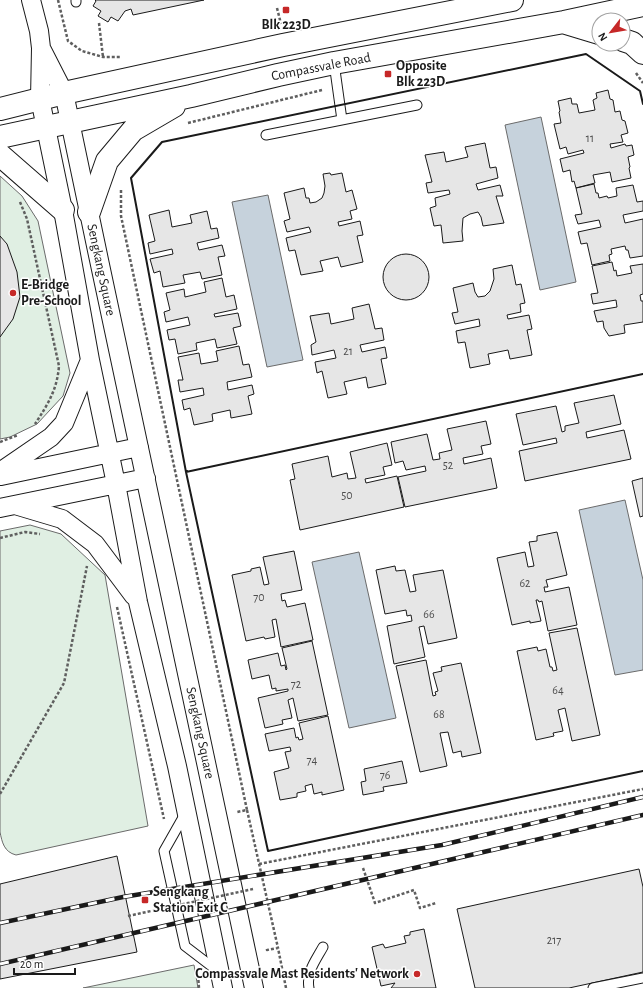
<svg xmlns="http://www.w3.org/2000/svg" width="643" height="988" viewBox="0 0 643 988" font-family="'Alegreya Sans',sans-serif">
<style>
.green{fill:#e0efe3;stroke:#6a6a6a}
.water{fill:#c6d2dc;stroke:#6a6a6a}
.building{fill:#e6e6e6;stroke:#1a1a1a}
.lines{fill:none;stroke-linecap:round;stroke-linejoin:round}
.lane-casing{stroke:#1a1a1a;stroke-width:11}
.street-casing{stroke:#1a1a1a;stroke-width:20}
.secondary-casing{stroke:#1a1a1a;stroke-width:24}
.path{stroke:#5f5f5f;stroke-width:2.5;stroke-dasharray:3 2;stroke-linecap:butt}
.lane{stroke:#fff;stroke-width:9}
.street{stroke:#fff;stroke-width:18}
.secondary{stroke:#fff;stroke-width:22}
.rail-casing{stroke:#1a1a1a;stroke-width:4.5}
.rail{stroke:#fff;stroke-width:3;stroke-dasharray:9;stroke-linecap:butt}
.path-bridge{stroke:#5f5f5f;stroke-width:2.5;stroke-dasharray:3 2;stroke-linecap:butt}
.wall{stroke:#1a1a1a;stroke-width:2}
.poi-dot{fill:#c62828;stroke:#fff;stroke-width:1.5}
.labels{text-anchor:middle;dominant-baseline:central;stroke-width:3;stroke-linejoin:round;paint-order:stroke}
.number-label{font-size:12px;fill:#4d4d4d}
.poi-label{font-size:14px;font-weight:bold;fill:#1a1a1a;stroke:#fff;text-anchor:start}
.street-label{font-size:14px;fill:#1a1a1a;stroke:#fff}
</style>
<rect width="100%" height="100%" fill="#fff"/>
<!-- green -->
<path class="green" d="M0,176L22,196L38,221L70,373L63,396L37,424L10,437L0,439Z
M30,525L61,534L105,575L148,826L16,855C4,852 2,842 0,832V531Z
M194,965L198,988H83Z"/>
<!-- water -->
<path class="water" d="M541,117L576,282L540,290L505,125Z
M268,195L303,360L267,367L232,202Z
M625,500L643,580V670L615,675L579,510Z
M359,552L396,718L349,728L312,562Z"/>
<!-- building -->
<path class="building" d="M95,0H204L133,15L131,9L125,11L118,21L111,17L108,22L98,16L101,11L93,6L96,1Z
M608,90L610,99L613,100L615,112L620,111L622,120L625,121L628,133L621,135L623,142L610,144L611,148L625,144L626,146L632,145L634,155L628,157L630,167L629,168L631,178L612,182L610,172L593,175L595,183L576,188L574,181L572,182L570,170L563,172L560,159L584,153L583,150L568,154L566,147L560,149L554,124L561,123L559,112L560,111L558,101L571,98L572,104H577L579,113L595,110L593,100L597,98L596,93Z
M485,143L490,168L496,167L498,178L476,184L478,190L500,185L503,196H496L504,223L483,226L481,217L478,212L470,214L463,218L462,231L463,241L443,243L441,225L434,226L430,208L436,206L435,198L450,194L449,190L428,193L426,183L432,182L425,155L444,152L446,162L468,157L465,147Z
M330,173L331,175L342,173L346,192L352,190L357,209L350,211L352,219L338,222L339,226L360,221L363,235L357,236L363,262L341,267L338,257L320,261L323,271L301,275L295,250L289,251L286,238L311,232L309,227L287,232L284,221L290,219L284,193L304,188L306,198H309L310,203L316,202L322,198L324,193L325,186L323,174Z
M594,184L596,193H598L599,198L607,196L608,198L617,196L616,188L633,185L637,202L643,201V211L623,215L625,223L643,219V256L630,258L628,250H626L625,246L611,249L612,254L609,255L610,261L592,265L587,243L581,244L578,232L601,227L599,220L578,224L575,215L582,214L576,188Z
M169,210L172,227L192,223L190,215L207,211L211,229L217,228L219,238L197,243L199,250L222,245L225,256L218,257L222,275L202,279L200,272L183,275L185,283L163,287L160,271L154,273L150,259L173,254L172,249L150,254L148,243L155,241L149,215Z
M0,236L7,244L17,272L20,297L13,319L0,337Z
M383 277a23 23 0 1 1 46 0a23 23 0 1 1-46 0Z
M612,262L614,271L616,270L617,276L632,273L630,266L643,264V294L640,295L641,301H643V322L624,325L625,333L609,336L604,328L603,321L597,322L594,311L617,307L616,300L593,304L591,294L598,293L592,266Z
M512,265L516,285L521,284L525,303L520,304L521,312L507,315L508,319L529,315L532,329L527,330L532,355L510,359L508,350L488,354L490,364L470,368L465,342L458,343L456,331L480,326L479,319L455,324L452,313L458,312L453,288L473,283L475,292L478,297L485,296L490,291L494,279L493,269Z
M222,278L226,297L234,295L237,309L214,314L215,317L238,313L241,326L233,328L237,344L217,348L215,339L196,343L197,350L178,354L175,339L169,340L167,330L190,325L188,317L166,322L164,312L170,310L166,293L184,289L185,297L206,292L204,282Z
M369,304L375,329L382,328L384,340L360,345L362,352L385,347L387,358L381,359L386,384L368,388L366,377L344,382L347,394L328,398L322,371L317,373L315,362L336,358L334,350L312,355L311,345L316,342L310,316L329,313L331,324L354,319L352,308Z
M239,346L243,365L249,364L252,377L227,382L228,390L252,385L254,394L248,396L252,414L231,418L230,410L212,414L213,421L194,425L190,408L184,410L182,400L204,395L203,388L180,392L178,380H183L178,357L199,353L201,364L218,361L216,351Z
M614,395L621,424L586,432L587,438L624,430L631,459L525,481L519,451L557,443L556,438L523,445L516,414L556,406L562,432L565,431V426L579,423L574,403Z
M486,421L491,444L481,446L483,454L463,458L464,464L491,458L497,488L405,507L398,477L426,471L425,466L406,470L403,461L395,463L391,442L427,434L433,460L440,459L439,453L452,450L447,429Z
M387,443L392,465L383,467L385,475L365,479L366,483L397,476L404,507L300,530L290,480L295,479L292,464L328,456L332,477L347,473L348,479L356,478L350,452Z
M643,478V516L640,517L632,481Z
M557,532L567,575L546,580L548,587H544L545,592L569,587L577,625L548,631L542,601L539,602L538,600H536L541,621L530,623V621L512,625L497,558L525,552L528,567L534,566L529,542L537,541V536Z
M294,551L302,590L281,594L282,601L285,600L287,607L305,603L313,640L281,647L276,619L272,620L275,637L265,639L264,637L246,641L232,575L251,571V569L260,567L264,585L269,584L263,557Z
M395,566L396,571L405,570L410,592L416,591L413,575L443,570L457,638L428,644L424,626L419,627L425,657L394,664L387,626L412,621L411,615L407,616L406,610L385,614L376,570Z
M577,628L600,735L572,741L565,708L558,710L563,731L553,733L554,736L536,740L517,651L537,647L538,651L546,649L550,667H552L553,671L557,670L549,633Z
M312,641L328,715L298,721L293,698L288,700L292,718L282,720L283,724L265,728L258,698L288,691V689L276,691V688L272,689L269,675L252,679L248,660L278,653L281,666L285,665L286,670L287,669L282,648Z
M426,660L433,696L436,695L435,692L438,691L433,673L442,671L441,667L461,663L481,753L462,757L461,751L453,753L448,732L440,733L447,766L420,772L396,666Z
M328,716L344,790L322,795V792L314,794L312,784L305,786L306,791L297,793V797L280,800L274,772L289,768L285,752L291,751L290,747L269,751L265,734L294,728L296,738L298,737L299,740L303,739L299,723Z
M402,761L407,783L383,787L384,791L363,795L361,782L366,781L364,769Z
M117,856L137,952L0,979V884Z
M639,869L643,887V972L569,988H475L457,909Z
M424,929L436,988H391L395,983L381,986L372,947L383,944L385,948L406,943L404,936L410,935V932Z"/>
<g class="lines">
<!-- lane casing -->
<g class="lane-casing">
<path id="lane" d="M76,0V2
M334,63L342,120
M266,135L417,105
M185,814L164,851L185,946L219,972
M309,988C306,972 316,960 323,947
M593,988L643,978"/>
</g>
<!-- street casing -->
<g class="street-casing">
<path id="street" d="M31,0L39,31L41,48L40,99L63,210L90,360L116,484L138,602L177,766L223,988
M42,50L64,93L99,260L254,988
M0,472L51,437L64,423L90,360
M1,476L139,447
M15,505L62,519L95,544L134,596
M0,508L146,478"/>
</g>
<!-- secondary casing -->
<g class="secondary-casing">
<path id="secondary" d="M566,23L599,33
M623,40L632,43L643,53
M0,109L64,93L283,45L512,0
M0,137L191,96L278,75L334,63L564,22L643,5
M0,155L63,210
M89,212L107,161L133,130L174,106"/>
</g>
<!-- path -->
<path class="path" d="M58,0L68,41L82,51L103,57H121
M277,8L281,24
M99,23L103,57
M636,73L643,83
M188,123L322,90
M121,190V216L247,810L237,812V813
M20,202L27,219L59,366C57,390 48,404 35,424
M0,442L18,435
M0,538L25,532L40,534
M117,607L164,819
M0,794L64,683L87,566
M247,810L278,948
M259,864L643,789
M363,868L375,903L414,890L420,908L436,903
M267,949V950L278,948L286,988
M198,975L199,988"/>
<!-- lane -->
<use href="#lane" class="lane"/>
<!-- street -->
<use href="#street" class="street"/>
<!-- secondary -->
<use href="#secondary" class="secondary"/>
<!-- rail casing -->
<g class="rail-casing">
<path id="rail" d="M0,923L123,897L442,845L643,797
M0,964L643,815"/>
</g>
<!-- rail -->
<use href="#rail" class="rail"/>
<!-- path-bridge -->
<path class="path-bridge" d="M128,916L253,889"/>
<!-- wall -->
<path class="wall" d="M643,104L640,91L586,54L162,142L131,178L186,472L643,374
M187,471L186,472L268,851L643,771"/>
</g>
<!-- markers -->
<g class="poi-dot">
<rect x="282" y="6" width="8" height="8" rx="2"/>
<rect x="384" y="70" width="8" height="8" rx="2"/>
<circle cx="13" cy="293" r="4"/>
<rect x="141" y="896" width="8" height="8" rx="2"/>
<circle cx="417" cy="974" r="4"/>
</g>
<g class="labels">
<!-- number labels -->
<g class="number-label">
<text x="590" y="138">11</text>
<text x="348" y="351">21</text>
<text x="448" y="465">52</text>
<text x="347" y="495">50</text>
<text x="525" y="583">62</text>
<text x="259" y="597">70</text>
<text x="429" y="614">66</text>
<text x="296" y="684">72</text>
<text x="558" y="690">64</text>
<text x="439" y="714">68</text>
<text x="312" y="760">74</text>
<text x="385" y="775">76</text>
<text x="554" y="940">217</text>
</g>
<!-- poi labels -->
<g class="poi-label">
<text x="286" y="25" text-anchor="middle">Blk 223D</text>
<text x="396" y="66">Opposite<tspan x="396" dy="16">Blk 223D</tspan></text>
<text x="21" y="285">E-Bridge<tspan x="21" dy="16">Pre-School</tspan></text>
<text x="153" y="892">Sengkang<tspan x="153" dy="16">Station Exit C</tspan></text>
<text x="409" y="974" text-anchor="end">Compassvale Mast Residents' Network</text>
</g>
<!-- street labels -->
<g class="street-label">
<text transform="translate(321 67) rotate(-11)">Compassvale Road</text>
<text transform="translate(101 270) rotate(78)">Sengkang Square</text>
<text transform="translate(200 733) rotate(78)">Sengkang Square</text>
</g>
</g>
<!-- north arrow -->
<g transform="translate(611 32) rotate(239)"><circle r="19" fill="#ffffff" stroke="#a3a3a3"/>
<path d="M0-3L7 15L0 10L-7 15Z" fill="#c62828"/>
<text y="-6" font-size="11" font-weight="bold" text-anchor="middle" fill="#1a1a1a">N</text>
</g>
<!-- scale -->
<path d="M14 968v6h61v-6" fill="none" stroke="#1a1a1a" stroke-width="2"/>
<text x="20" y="968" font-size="12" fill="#1a1a1a" stroke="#ffffff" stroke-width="3" paint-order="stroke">20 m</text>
</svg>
